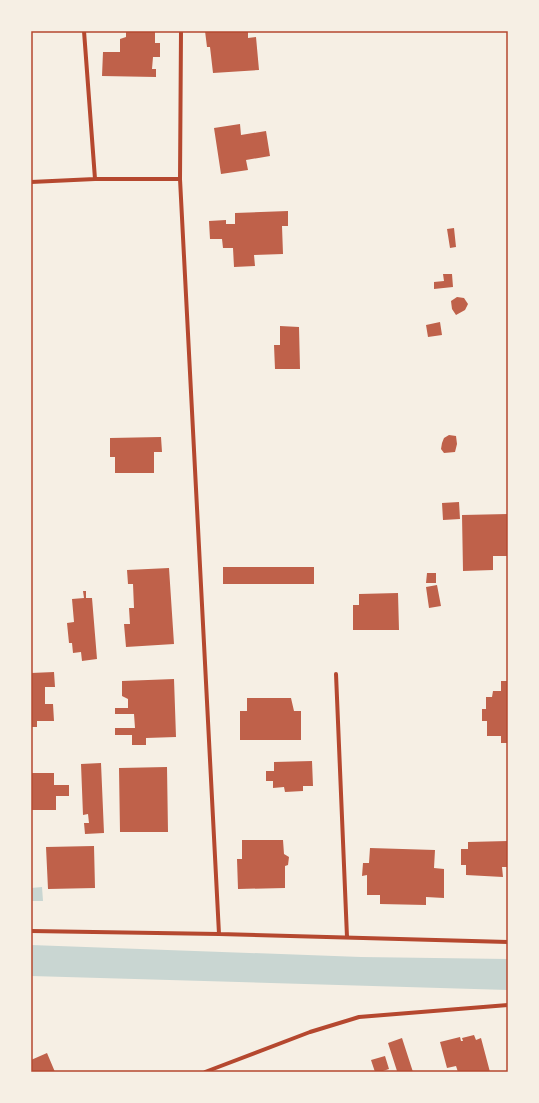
<svg xmlns="http://www.w3.org/2000/svg" width="539" height="1103" viewBox="0 0 539 1103" font-family="'IBM Plex Serif',serif">
<style>
.water{fill:#c9d6d2}
.building{fill:#bf614a}
.lines{fill:none;stroke-linecap:round;stroke-linejoin:round}
.minor{stroke:#b5482f;stroke-width:4}
.neatline{fill:none;stroke:#b5482f;stroke-width:1.5}
</style>
<rect width="100%" height="100%" fill="#f6efe4"/>
<!-- water -->
<path class="water" d="M42,887L43,901H31V888Z
M31,945L361,957L508,959V990L31,976Z"/>
<!-- building -->
<path class="building" d="M126,31H155V43H160V57H153L152,69H156V77L102,76L103,52H120V39L126,37Z
M205,31H248V38L256,37L259,70L213,73L210,47H207Z
M240,124L241,135L266,131L270,156L246,160L248,170L221,174L214,128Z
M288,211V226H282L283,254L254,255L255,266L234,267L233,248H223L222,239H210L209,221L226,220V224H235V213Z
M454,228L456,247L450,248L447,229Z
M443,274H452L453,287L434,289V282L444,281Z
M457,297L464,298L468,304L465,310L456,315L452,309L451,301Z
M440,322L442,335L428,337L426,325Z
M280,326L299,327L300,369H275L274,345H280Z
M449,435L456,436L457,444L455,452L444,453L441,449L442,443L444,438Z
M161,437L162,452H154V473H115V457H110V438Z
M459,502L460,519L443,520L442,503Z
M508,514V556H493V570L463,571L462,515Z
M223,567H314V584H223Z
M169,568L174,644L126,647L124,624H130L129,608H134L133,584H128L127,570Z
M427,573H436V583H426Z
M437,585L441,606L429,608L426,587Z
M83,591H86V598H92L97,659L82,661L81,652L73,653L72,643H69L67,623L74,622L72,599L84,598Z
M398,593L399,630H353V605H359V594Z
M54,672L55,687H45V704H53L54,721H37V727H31V673Z
M174,679L176,737L146,738V745H132V735H115V728H135L134,714H115V708H128V699L122,696V681Z
M501,681H508V743H501V736H487V721H482V709H486V697H492L493,691H501Z
M247,698H291L294,711H301V740H240V711H247Z
M312,761L313,786H303V791L285,792L284,787L273,788V781H266V771H274V762Z
M101,763L104,833L85,834L84,823H89L88,814L83,815L81,764Z
M167,767L168,832H120L119,768Z
M31,773H54V785H69V796H56V810H31Z
M242,840H283L284,854L289,857L288,865L285,866V888L238,889L237,859H242Z
M508,841V867H502L503,877L466,875V865H461V849H468V842Z
M94,846L95,888L48,889L46,847Z
M370,848L435,850L434,868L444,869V898L426,897V905L380,904V895H367V875L362,876L363,863H369Z
M474,1035L476,1040L481,1038L490,1072H458L456,1066L447,1068L440,1042L460,1037L461,1041H463L462,1038Z
M402,1038L413,1072H394L397,1071L388,1043Z
M47,1053L55,1072H31V1060Z
M385,1056L389,1069L380,1072H375L371,1060Z"/>
<g class="lines">
<!-- minor -->
<path class="minor" d="M84,31L95,179
M181,31L180,179L219,934
M31,182L95,179H180
M336,674L347,937
M31,931L219,934L508,942
M205,1072L310,1032L359,1017L508,1005"/>
</g>
<!-- border -->
<rect width="539" height="1103" fill="none" stroke="#f6efe4" stroke-width="64"/>
<rect x="32" y="32" width="475" height="1039" class="neatline"/>
</svg>
